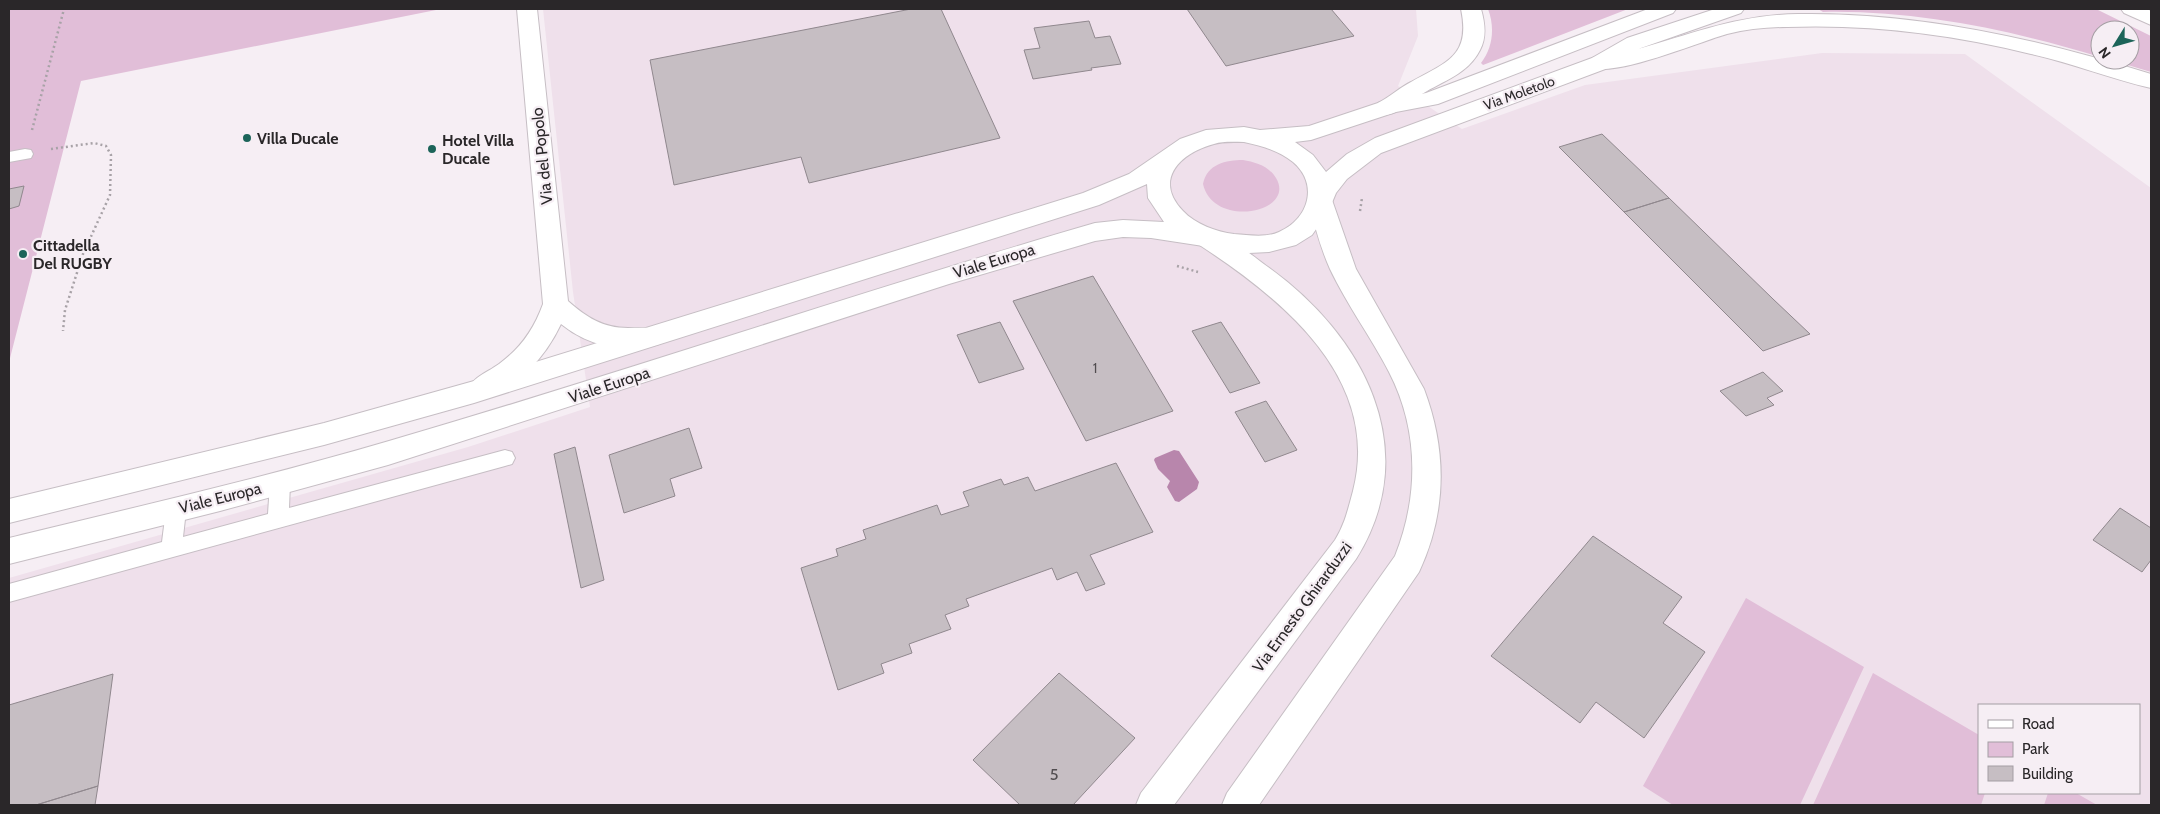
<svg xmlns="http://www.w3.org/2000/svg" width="2160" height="814" viewBox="0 0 2160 814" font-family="Cabin,sans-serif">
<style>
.built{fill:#efe0eb;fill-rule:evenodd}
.green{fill:#e1bed8}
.water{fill:#b886ac}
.building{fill:#c6bec3;stroke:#90888e}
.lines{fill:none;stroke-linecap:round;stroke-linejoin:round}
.service-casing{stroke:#c6bec4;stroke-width:2}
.minor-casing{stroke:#c6bec4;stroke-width:2}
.primary-casing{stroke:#c6bec4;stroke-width:2}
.trunk-casing{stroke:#c6bec4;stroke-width:2}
.path{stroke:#a8a2a7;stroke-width:2.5;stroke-dasharray:2 3;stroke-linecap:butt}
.service{fill:#fff;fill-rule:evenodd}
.minor{fill:#fff;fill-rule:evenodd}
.primary{fill:#fff;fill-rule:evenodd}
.trunk{fill:#fff;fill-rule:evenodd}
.poi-dot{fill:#1c6459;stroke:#f6eef4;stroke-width:2}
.labels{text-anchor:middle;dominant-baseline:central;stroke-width:4.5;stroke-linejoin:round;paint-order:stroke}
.far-street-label{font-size:14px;fill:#2a2729;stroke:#f6eef4}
.number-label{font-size:14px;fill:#514d50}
.poi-label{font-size:16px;font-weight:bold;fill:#2a2729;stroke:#f6eef4;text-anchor:start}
.street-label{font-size:16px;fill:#2a2729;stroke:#f6eef4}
.near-number-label{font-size:16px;fill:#514d50}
</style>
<rect width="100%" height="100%" fill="#f6eef4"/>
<!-- built -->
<path class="built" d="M543,9H1416L1418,36L1398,86L1462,129L1585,85L1822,53L1965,54L2151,188V805H9V578L468,447L590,407L573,292ZM1979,705H2139V793H1979Z"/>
<!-- green -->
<path class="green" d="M9,9H441L81,81L9,362Z
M1488,9H1628L1483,65L1481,63C1493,48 1495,27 1488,9Z
M1818,9H2096L2151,36V72L2111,60H2130V30H2100V57C2011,30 1916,10 1823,12Z
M1243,160C1255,162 1269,166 1276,178C1297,213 1213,229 1203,184C1207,164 1226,160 1243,160Z
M1746,598L1864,667L1800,805H1673L1643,786Z
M1873,673L1979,735V793H1985L1981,805H1813Z
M2048,793H2076L2097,805H2044Z"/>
<!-- water -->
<path class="water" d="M1174,450L1179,451L1199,482L1197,489L1179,502L1175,501L1167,487L1170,481L1158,469L1154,460L1155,458Z"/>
<!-- building -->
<path class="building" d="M911,9H941L1000,138L809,183L801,157L674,185L650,60Z
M1187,9H1331L1354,36L1226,66Z
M1089,21L1095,38L1110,36L1121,64L1091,68L1092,70L1033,79L1024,50L1040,48L1034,28Z
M1602,134L1624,155L1669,198L1624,212L1559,147Z
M24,186L19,206L9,209V189Z
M1669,198L1773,299L1810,334L1763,351L1624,212Z
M1093,276L1173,411L1086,441L1013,301Z
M1000,322L1024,369L979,383L957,335Z
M1221,322L1260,383L1230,393L1192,331Z
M1763,372L1783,391L1767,398L1774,405L1746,416L1720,391Z
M1266,401L1297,450L1265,462L1235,412Z
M689,428L702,468L670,479L675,496L624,513L609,455Z
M575,447L604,580L581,588L554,454Z
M1116,463L1153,532L1090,555L1105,584L1086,591L1077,572L1057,580L1052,568L966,599L969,606L945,615L951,629L909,644L912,653L881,664L884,673L838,690L801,568L838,556L836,549L866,539L863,530L937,505L941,515L969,506L963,492L1001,479L1004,485L1028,477L1035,491Z
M2120,508L2151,528V560L2142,572L2093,540Z
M1593,536L1682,597L1663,623L1705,652L1644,738L1596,702L1580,723L1491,656Z
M1059,673L1135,738L1073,805H1020L973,760Z
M113,674L98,786L36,805H9V705Z
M98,786L95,805H36Z"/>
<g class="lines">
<!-- service casing -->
<g class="service-casing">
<path id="service" d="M25,149L31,150L33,154L31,158L9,162V152Z
M505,450L512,452L515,458L512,464L505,466L9,602V584L162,542L166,510L169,504L176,501L183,504L186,510L183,537L268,514L270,483L273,477L280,475L287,477L290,483L289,508Z"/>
</g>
<!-- minor casing -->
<g class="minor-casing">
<path id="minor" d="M517,9H537L568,301C586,317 603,328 628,328C639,328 649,327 659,330L663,337L659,344C626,355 588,346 561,324C545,358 518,387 482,399L472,396L468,388C475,376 488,372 499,364C521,348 534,329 543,304Z
M1320,192L1328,194L1332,200L1356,269L1424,389C1447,450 1447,512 1419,572L1259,805H1222L1227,793L1395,556C1419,496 1419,430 1389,372C1371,337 1347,305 1330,269C1320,247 1314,223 1308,200L1312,194Z
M1207,229C1229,236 1250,254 1268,267C1363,335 1425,449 1356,559L1174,805H1136L1141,793L1335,540C1345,524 1348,509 1353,491C1382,378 1281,298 1198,244L1195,238L1198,232Z"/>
</g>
<!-- primary casing -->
<g class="primary-casing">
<path id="primary" d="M1648,9H1676L1673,13L1438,104L1396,112L1311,140L1295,142L1313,155L1326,172L1347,154L1375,138L1592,58L1627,38L1715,9H1744L1741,13L1641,48L1608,68L1381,153L1347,179L1336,193L1328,212L1312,235L1296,245L1269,252L1249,253L1151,238L1123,237L1095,241L949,284L388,465L220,511L9,564V538C136,507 263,478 389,441C626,372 858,292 1095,223L1123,220L1164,222L1148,198L1147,184L1099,205L474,403L324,445L9,523V499L324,423L474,381L1083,193L1129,174L1180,139L1206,130L1244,127L1260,130L1309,126L1384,101L1426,93ZM1244,142C1262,146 1278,150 1293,162C1319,184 1309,219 1279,232C1266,238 1248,235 1234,234C1217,232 1195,224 1183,211C1153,180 1180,153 1214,144C1223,141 1234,142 1244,142Z"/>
</g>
<!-- trunk casing -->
<g class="trunk-casing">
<path id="trunk" d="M1461,9H1481C1485,23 1487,37 1480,50C1468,74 1443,81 1422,94C1413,100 1404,109 1393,113C1387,115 1384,115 1378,113L1375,108L1378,103C1390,97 1399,88 1411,82C1447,62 1471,56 1461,9Z
M2121,9H2147L2151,11V25L2124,13Z
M1798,14C1919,12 2037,39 2151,74V88C2111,79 2072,63 2031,54C1951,34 1869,24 1787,27C1767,27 1747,29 1727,34C1696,43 1621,75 1592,68L1589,63L1592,58C1607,54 1623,53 1638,49C1695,33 1737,15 1798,14Z"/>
</g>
<!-- path -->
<path class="path" d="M32,130L64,9
M51,149L94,143L106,146L111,155L110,195L83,254L65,310L63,331
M1360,211L1362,198
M1177,266L1198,272"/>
<!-- service -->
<use href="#service" class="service"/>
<!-- minor -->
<use href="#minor" class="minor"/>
<!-- primary -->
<use href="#primary" class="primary"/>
<!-- trunk -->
<use href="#trunk" class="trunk"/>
</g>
<!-- markers -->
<g class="poi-dot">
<circle cx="247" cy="138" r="5"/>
<circle cx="432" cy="149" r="5"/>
<circle cx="23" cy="254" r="5"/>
</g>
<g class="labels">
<!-- far-street labels -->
<g class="far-street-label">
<text transform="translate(1519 93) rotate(-20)">Via Moletolo</text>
</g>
<!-- number labels -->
<g class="number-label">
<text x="1095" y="368">1</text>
</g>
<!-- poi labels -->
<g class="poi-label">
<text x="257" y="138">Villa Ducale</text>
<text x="442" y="140">Hotel Villa<tspan x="442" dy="18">Ducale</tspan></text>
<text x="33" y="245">Cittadella<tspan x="33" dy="18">Del RUGBY</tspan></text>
</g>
<!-- street labels -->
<g class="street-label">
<text transform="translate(542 156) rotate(-96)">Via del Popolo</text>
<text transform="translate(994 261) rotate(-17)">Viale Europa</text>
<text transform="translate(609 385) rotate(-18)">Viale Europa</text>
<text transform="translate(220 498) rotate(-14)">Viale Europa</text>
<text transform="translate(1302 607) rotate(-54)">Via Ernesto Ghirarduzzi</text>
</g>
<!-- near-number labels -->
<g class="near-number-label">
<text x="1054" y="774">5</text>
</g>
</g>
<!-- border -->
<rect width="2160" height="814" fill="none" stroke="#2a2729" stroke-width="20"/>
<!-- legend -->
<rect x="1978" y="704" width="162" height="90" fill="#f6eef4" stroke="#a49ea3"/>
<rect x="1988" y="720" width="25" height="8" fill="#ffffff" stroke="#a49ea3"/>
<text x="2022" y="729" font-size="15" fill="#2a2729">Road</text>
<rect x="1988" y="742" width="25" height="15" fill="#e1bed8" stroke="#a49ea3"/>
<text x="2022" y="754" font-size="15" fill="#2a2729">Park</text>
<rect x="1988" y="766" width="25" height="15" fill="#c6bec3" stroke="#a49ea3"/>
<text x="2022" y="779" font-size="15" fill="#2a2729">Building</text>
<!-- north arrow -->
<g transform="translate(2115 45) rotate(233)"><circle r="24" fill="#f6eef4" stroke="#a49ea3"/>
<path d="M0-4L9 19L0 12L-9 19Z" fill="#1c6459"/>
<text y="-8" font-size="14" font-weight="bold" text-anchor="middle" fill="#2a2729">N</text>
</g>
</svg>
